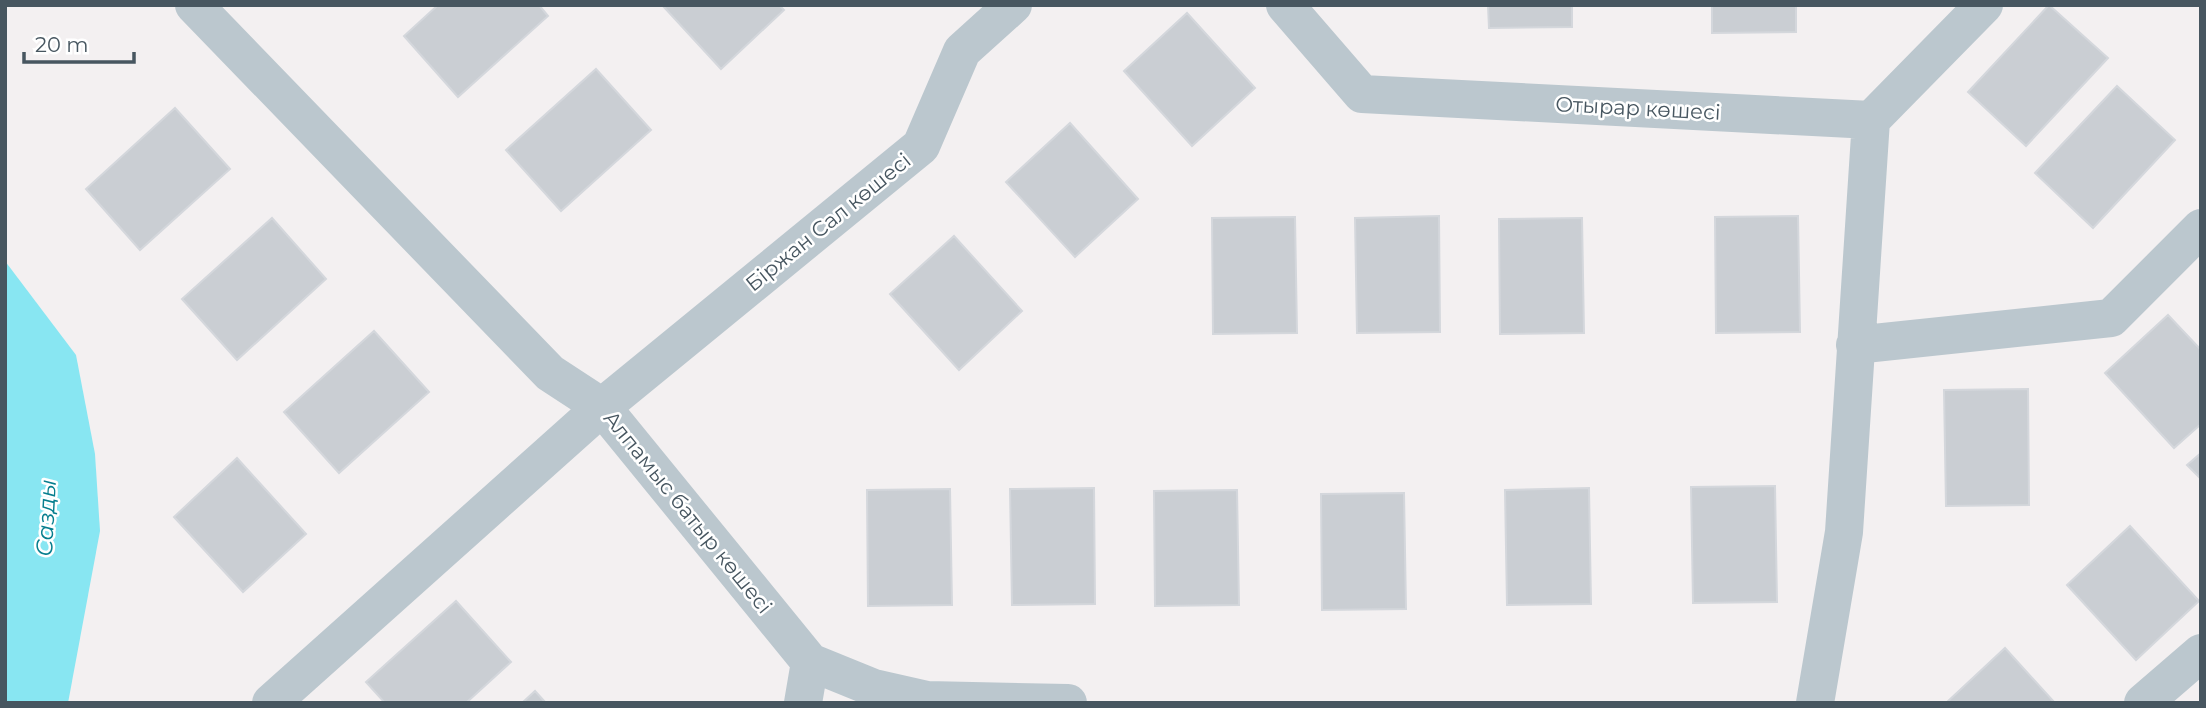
<svg xmlns="http://www.w3.org/2000/svg" width="2206" height="708" viewBox="0 0 2206 708" font-family="Montserrat,sans-serif">
<style>
.water{fill:#88e6f2}
.building{fill:#caced3;stroke:#d4d7dc;stroke-width:2}
.lines{fill:none;stroke-linecap:round;stroke-linejoin:round}
.minor{stroke:#bbc7ce;stroke-width:38}
.labels{text-anchor:middle;dominant-baseline:central;stroke-width:5;stroke-linejoin:round;paint-order:stroke}
.street-label{font-size:21px;fill:#475660;stroke:#fff}
.water-label{font-size:23px;font-style:italic;fill:#067e8e;stroke:#fff}
</style>
<rect width="100%" height="100%" fill="#f3f0f1"/>
<!-- water -->
<path class="water" d="M5,261L76,355L95,454L100,531L68,703H5Z"/>
<!-- building -->
<path class="building" d="M438,5H539L548,16L458,97L404,36Z
M662,5H779L784,10L721,69Z
M1488,5H1572V27L1489,28Z
M1712,5H1796V32L1712,33Z
M2049,5L2108,58L2026,146L1968,92Z
M1187,13L1255,88L1192,146L1124,71Z
M596,69L651,130L561,211L506,150Z
M2117,86L2175,140L2093,228L2035,173Z
M175,108L230,169L140,250L86,189Z
M1070,123L1138,199L1075,257L1006,182Z
M1439,216L1440,332L1357,333L1355,218Z
M1798,216L1800,332L1716,333L1715,217Z
M1295,217L1297,333L1213,334L1212,218Z
M272,218L326,279L237,360L182,299Z
M1582,218L1584,333L1500,334L1499,219Z
M954,236L1022,311L959,370L890,294Z
M2168,315L2201,350V424L2174,448L2105,373Z
M374,331L429,392L339,473L284,412Z
M2028,389L2029,505L1946,506L1944,390Z
M2201,453V479L2187,465Z
M237,458L306,534L243,592L174,517Z
M1775,486L1777,602L1693,603L1691,487Z
M1094,488L1095,604L1012,605L1010,489Z
M1589,488L1591,604L1507,605L1505,490Z
M950,489L952,605L868,606L867,490Z
M1237,490L1239,605L1155,606L1154,491Z
M1404,493L1406,609L1322,610L1321,494Z
M2130,526L2199,601L2136,660L2067,585Z
M456,601L511,662L466,703H385L366,682Z
M2005,648L2055,703H1946Z
M535,691L546,703H522Z"/>
<g class="lines">
<!-- minor -->
<path class="minor" d="M194,5L550,373L602,407L810,662L874,688L927,700L1068,703
M1285,5L1362,94L1871,120L1984,5
M1855,345L2111,318L2201,228
M271,703L602,407L921,146L962,51L1013,5
M803,703L810,662
M1815,703L1844,532L1871,120
M2143,703L2201,653"/>
</g>
<g class="labels">
<!-- street labels -->
<g class="street-label">
<text transform="translate(1638 108) rotate(3)">Отырар көшесі</text>
<text transform="translate(828 222) rotate(-39)">Біржан Сал көшесі</text>
<text transform="translate(688 512) rotate(51)">Алпамыс батыр көшесі</text>
</g>
<!-- water labels -->
<g class="water-label">
<text transform="translate(46 518) rotate(-87)">Сазды</text>
</g>
</g>
<!-- border -->
<rect width="2206" height="708" fill="none" stroke="#475660" stroke-width="14"/>
<!-- scale -->
<path d="M24 52v10h110v-10" fill="none" stroke="#475660" stroke-width="3.5"/>
<text x="35" y="52" font-size="21" fill="#475660" stroke="#ffffff" stroke-width="5" paint-order="stroke">20 m</text>
</svg>
